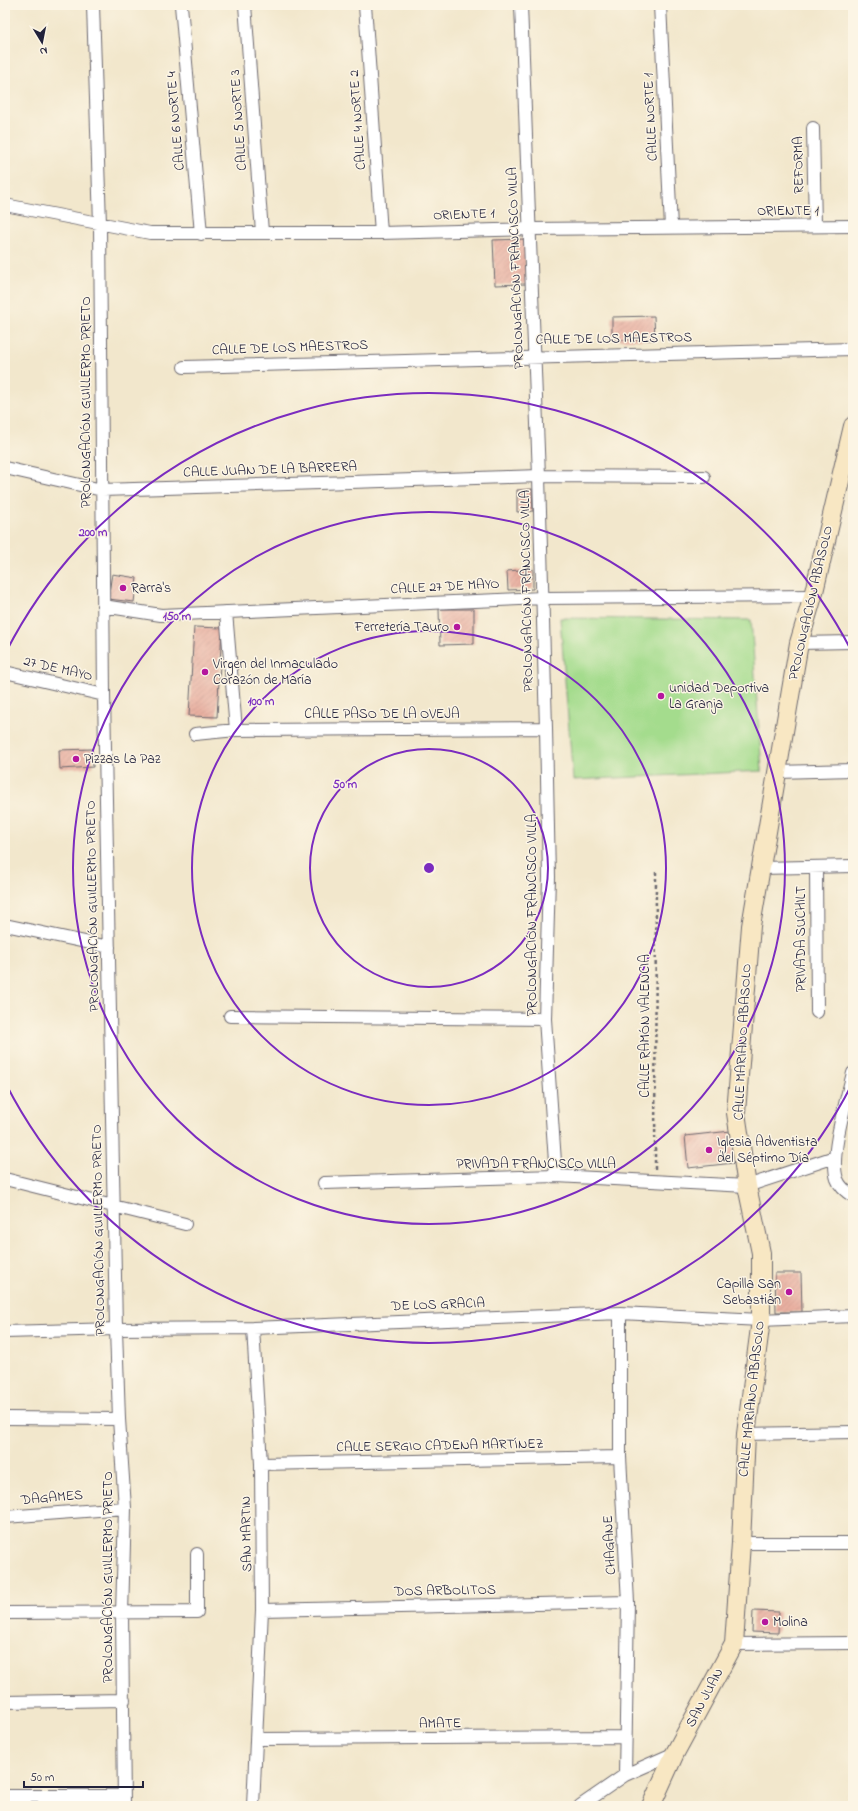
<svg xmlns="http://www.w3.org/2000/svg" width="858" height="1811" viewBox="0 0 858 1811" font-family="'Indie Flower',sans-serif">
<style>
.green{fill:#a4dc8d;stroke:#637f64}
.building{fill:url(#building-hatch)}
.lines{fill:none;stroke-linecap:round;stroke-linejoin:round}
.street-casing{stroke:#6b676e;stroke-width:14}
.secondary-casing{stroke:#6b676e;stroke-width:20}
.path{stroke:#6b676e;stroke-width:2.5;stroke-dasharray:3 3;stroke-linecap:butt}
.street{stroke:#fff;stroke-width:12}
.secondary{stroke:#f8e7c3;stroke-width:18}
.ring{fill:none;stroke:#7b2cbf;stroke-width:2}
.poi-dot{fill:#b5179e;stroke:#fcf5e5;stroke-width:1.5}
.labels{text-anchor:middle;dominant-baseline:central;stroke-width:3;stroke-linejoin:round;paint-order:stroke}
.street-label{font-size:14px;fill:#22223b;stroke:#fcf5e5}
.poi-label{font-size:14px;fill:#22223b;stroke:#fcf5e5;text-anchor:start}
.centre{fill:#7b2cbf;stroke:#fcf5e5;stroke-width:2}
.ring-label{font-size:12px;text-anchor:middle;font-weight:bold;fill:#7b2cbf;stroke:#fcf5e5;stroke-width:3;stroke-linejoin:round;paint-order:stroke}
</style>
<defs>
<pattern id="building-hatch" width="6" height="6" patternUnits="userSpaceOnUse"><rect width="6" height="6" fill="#e9b0a1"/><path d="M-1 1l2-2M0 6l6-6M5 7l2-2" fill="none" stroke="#c8978c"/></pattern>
</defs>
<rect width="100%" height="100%" fill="#fcf5e5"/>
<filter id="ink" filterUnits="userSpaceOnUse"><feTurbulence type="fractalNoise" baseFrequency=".025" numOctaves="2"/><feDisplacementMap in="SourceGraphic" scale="8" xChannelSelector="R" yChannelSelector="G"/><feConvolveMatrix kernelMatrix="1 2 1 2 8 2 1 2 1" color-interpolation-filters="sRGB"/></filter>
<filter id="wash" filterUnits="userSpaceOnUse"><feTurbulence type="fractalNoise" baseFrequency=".012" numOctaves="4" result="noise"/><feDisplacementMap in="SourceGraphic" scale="16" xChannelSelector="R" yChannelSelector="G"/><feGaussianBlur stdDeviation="0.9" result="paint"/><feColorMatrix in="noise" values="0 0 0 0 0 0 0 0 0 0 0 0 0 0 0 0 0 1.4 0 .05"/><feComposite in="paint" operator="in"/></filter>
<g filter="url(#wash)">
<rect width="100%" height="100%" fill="#f2e7cc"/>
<!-- green -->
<path class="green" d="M560,618L751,620L762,771L573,780Z"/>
<g id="blocks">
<!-- building -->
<path class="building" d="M525,239L526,284L495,285L493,240Z
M654,316L655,340H612V317Z
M532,489L533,511L517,512V490Z
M533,569V589L508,590L507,571Z
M112,574L137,578L134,602L108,599Z
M439,609H474V644L440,645Z
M194,627L222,628L217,717L189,716Z
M92,749L93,767L60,769L59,750Z
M731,1131L734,1163L688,1168L685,1136Z
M775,1273H801L802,1312H776Z
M753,1611L779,1612L778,1633L752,1632Z"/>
</g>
</g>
<g filter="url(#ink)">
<use href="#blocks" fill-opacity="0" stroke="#6b676e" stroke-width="1"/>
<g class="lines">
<!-- street casing -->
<g class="street-casing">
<path id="street" d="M93,5L100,224L104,695L116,1329L119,1419L125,1508L122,1614L124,1806
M181,5L201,234
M245,5L262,232
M365,5L381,233
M521,5L539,476L546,728L549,877L545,1019L556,1176
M660,5L671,227
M813,128L815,226
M5,205L150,233H381L530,229L853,226
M184,367L853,349
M5,468L102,490L539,476L704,477
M103,606L161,615L542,598L813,596
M226,612L236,730
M799,643L853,642
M5,672L104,695
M195,734L236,730L546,728
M777,772L853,770
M816,867L817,1012
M761,868L853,866
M5,925L109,947
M230,1016L545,1019
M853,1073C847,1098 829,1156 837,1179C840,1187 846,1192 853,1196
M5,1179L185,1224
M324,1183L556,1176L747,1186L835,1157
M620,1313V1457L628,1602L625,1775
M5,1332L116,1329L253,1328L620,1313L761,1320L853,1316
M5,1418L119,1419
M746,1434L853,1432
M261,1464L620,1457
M5,1517L125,1508
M741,1543H853
M262,1610L628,1602
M5,1613L197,1612V1554
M734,1644L853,1643
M5,1702L124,1700
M257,1739L624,1737
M5,1796H124
M253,1806L262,1610L261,1464L253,1328
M580,1806L625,1775L675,1753"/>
</g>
<!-- secondary casing -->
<g class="secondary-casing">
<path id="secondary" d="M651,1806L675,1753L734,1644L741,1543L746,1434L761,1320V1253L747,1186L736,1113L751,926L799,643L813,596L853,426"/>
</g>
<!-- path -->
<path class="path" d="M655,1169L656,871"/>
<!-- street -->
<use href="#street" class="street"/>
<!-- secondary -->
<use href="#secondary" class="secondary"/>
</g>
</g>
<!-- distance rings -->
<g class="ring">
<circle cx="429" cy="868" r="119"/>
<circle cx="429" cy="868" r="237"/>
<circle cx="429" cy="868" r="356"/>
<path d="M852 1084A475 475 0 0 1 6 1084M6 652A475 475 0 0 1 852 652"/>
</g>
<!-- markers -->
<g class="poi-dot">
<circle cx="123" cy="588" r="4"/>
<circle cx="457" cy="627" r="4"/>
<circle cx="205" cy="672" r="4"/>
<circle cx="661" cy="696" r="4"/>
<circle cx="76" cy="759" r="4"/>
<circle cx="709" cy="1150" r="4"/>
<circle cx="789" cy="1292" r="4"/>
<circle cx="765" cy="1622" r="4"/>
</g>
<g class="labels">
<!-- street labels -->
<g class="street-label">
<text transform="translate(651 117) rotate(-93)">CALLE NORTE 1</text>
<text transform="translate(239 120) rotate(-94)">CALLE 5 NORTE 3</text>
<text transform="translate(358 120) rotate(-94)">CALLE 4 NORTE 2</text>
<text transform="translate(176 121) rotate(-95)">CALLE 6 NORTE 4</text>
<text transform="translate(799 165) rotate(-91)">REFORMA</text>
<text x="788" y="211">ORIENTE 1</text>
<text transform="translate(464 215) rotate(-2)">ORIENTE 1</text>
<text transform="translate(516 268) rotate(-92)">PROLONGACIÓN FRANCISCO VILLA</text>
<text transform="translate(614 339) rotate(-1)">CALLE DE LOS MAESTROS</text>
<text transform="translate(290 348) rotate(-2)">CALLE DE LOS MAESTROS</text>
<text transform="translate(86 402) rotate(-90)">PROLONGACIÓN GUILLERMO PRIETO</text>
<text transform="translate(270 470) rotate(-2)">CALLE JUAN DE LA BARRERA</text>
<text transform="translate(445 587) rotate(-3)">CALLE 27 DE MAYO</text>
<text transform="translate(527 591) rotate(-91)">PROLONGACIÓN FRANCISCO VILLA</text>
<text transform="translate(811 603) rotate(-77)">PROLONGACIÓN ABASOLO</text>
<text transform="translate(58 669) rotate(13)">27 DE MAYO</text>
<text x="382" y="714">CALLE PASO DE LA OVEJA</text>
<text transform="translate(93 906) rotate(-91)">PROLONGACIÓN GUILLERMO PRIETO</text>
<text transform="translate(532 915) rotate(-90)">PROLONGACIÓN FRANCISCO VILLA</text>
<text transform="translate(801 939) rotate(-90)">PRIVADA SUCHILT</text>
<text transform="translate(645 1026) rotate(-90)">CALLE RAMÓN VALENCIA</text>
<text transform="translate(743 1042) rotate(-87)">CALLE MARIANO ABASOLO</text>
<text x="536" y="1164">PRIVADA FRANCISCO VILLA</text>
<text transform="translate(99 1230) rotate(-91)">PROLONGACIÓN GUILLERMO PRIETO</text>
<text transform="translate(438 1305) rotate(-2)">DE LOS GRACIA</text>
<text transform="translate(752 1399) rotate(-84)">CALLE MARIANO ABASOLO</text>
<text transform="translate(440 1446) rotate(-1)">CALLE SERGIO CADENA MARTÍNEZ</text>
<text transform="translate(52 1498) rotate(-5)">DAGAMES</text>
<text transform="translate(247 1534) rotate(-91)">SAN MARTIN</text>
<text transform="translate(610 1545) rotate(-93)">CHAGANE</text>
<text transform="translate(108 1577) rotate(-90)">PROLONGACIÓN GUILLERMO PRIETO</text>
<text transform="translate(445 1591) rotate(-1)">DOS ARBOLITOS</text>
<text transform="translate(705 1698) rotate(-62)">SAN JUAN</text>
<text transform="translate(440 1724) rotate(-1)">AMATE</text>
</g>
<!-- poi labels -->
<g class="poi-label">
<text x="131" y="588">Rarra's</text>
<text x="449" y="627" text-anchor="end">Ferretería Tauro</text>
<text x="213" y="664">Virgen del Inmaculado<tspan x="213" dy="16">Corazón de María</tspan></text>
<text x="669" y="688">unidad Deportiva<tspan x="669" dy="16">La Granja</tspan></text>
<text x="84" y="759">Pizzas La Paz</text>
<text x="717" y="1142">Iglesia Adventista<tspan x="717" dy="16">del Séptimo Día</tspan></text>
<text x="781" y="1284" text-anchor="end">Capilla San<tspan x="781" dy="16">Sebastián</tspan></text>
<text x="773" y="1622">Molina</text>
</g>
</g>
<circle cx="429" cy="868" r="6" class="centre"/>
<g class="ring-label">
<text x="93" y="536">200 m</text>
<text x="177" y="620">150 m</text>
<text x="261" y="705">100 m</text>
<text x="345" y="788">50 m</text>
</g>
<!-- margin -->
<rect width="858" height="1811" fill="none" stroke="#fcf5e5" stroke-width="20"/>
<!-- north arrow -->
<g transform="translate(42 42) rotate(170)" stroke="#fcf5e5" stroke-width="3" paint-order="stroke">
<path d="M0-3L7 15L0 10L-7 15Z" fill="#22223b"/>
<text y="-6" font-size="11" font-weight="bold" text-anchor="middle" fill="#22223b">N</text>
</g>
<!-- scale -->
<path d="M24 1781v6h119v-6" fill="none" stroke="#22223b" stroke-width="2"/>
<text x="30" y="1781" font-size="12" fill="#22223b" stroke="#fcf5e5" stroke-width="3" paint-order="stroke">50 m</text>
</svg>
